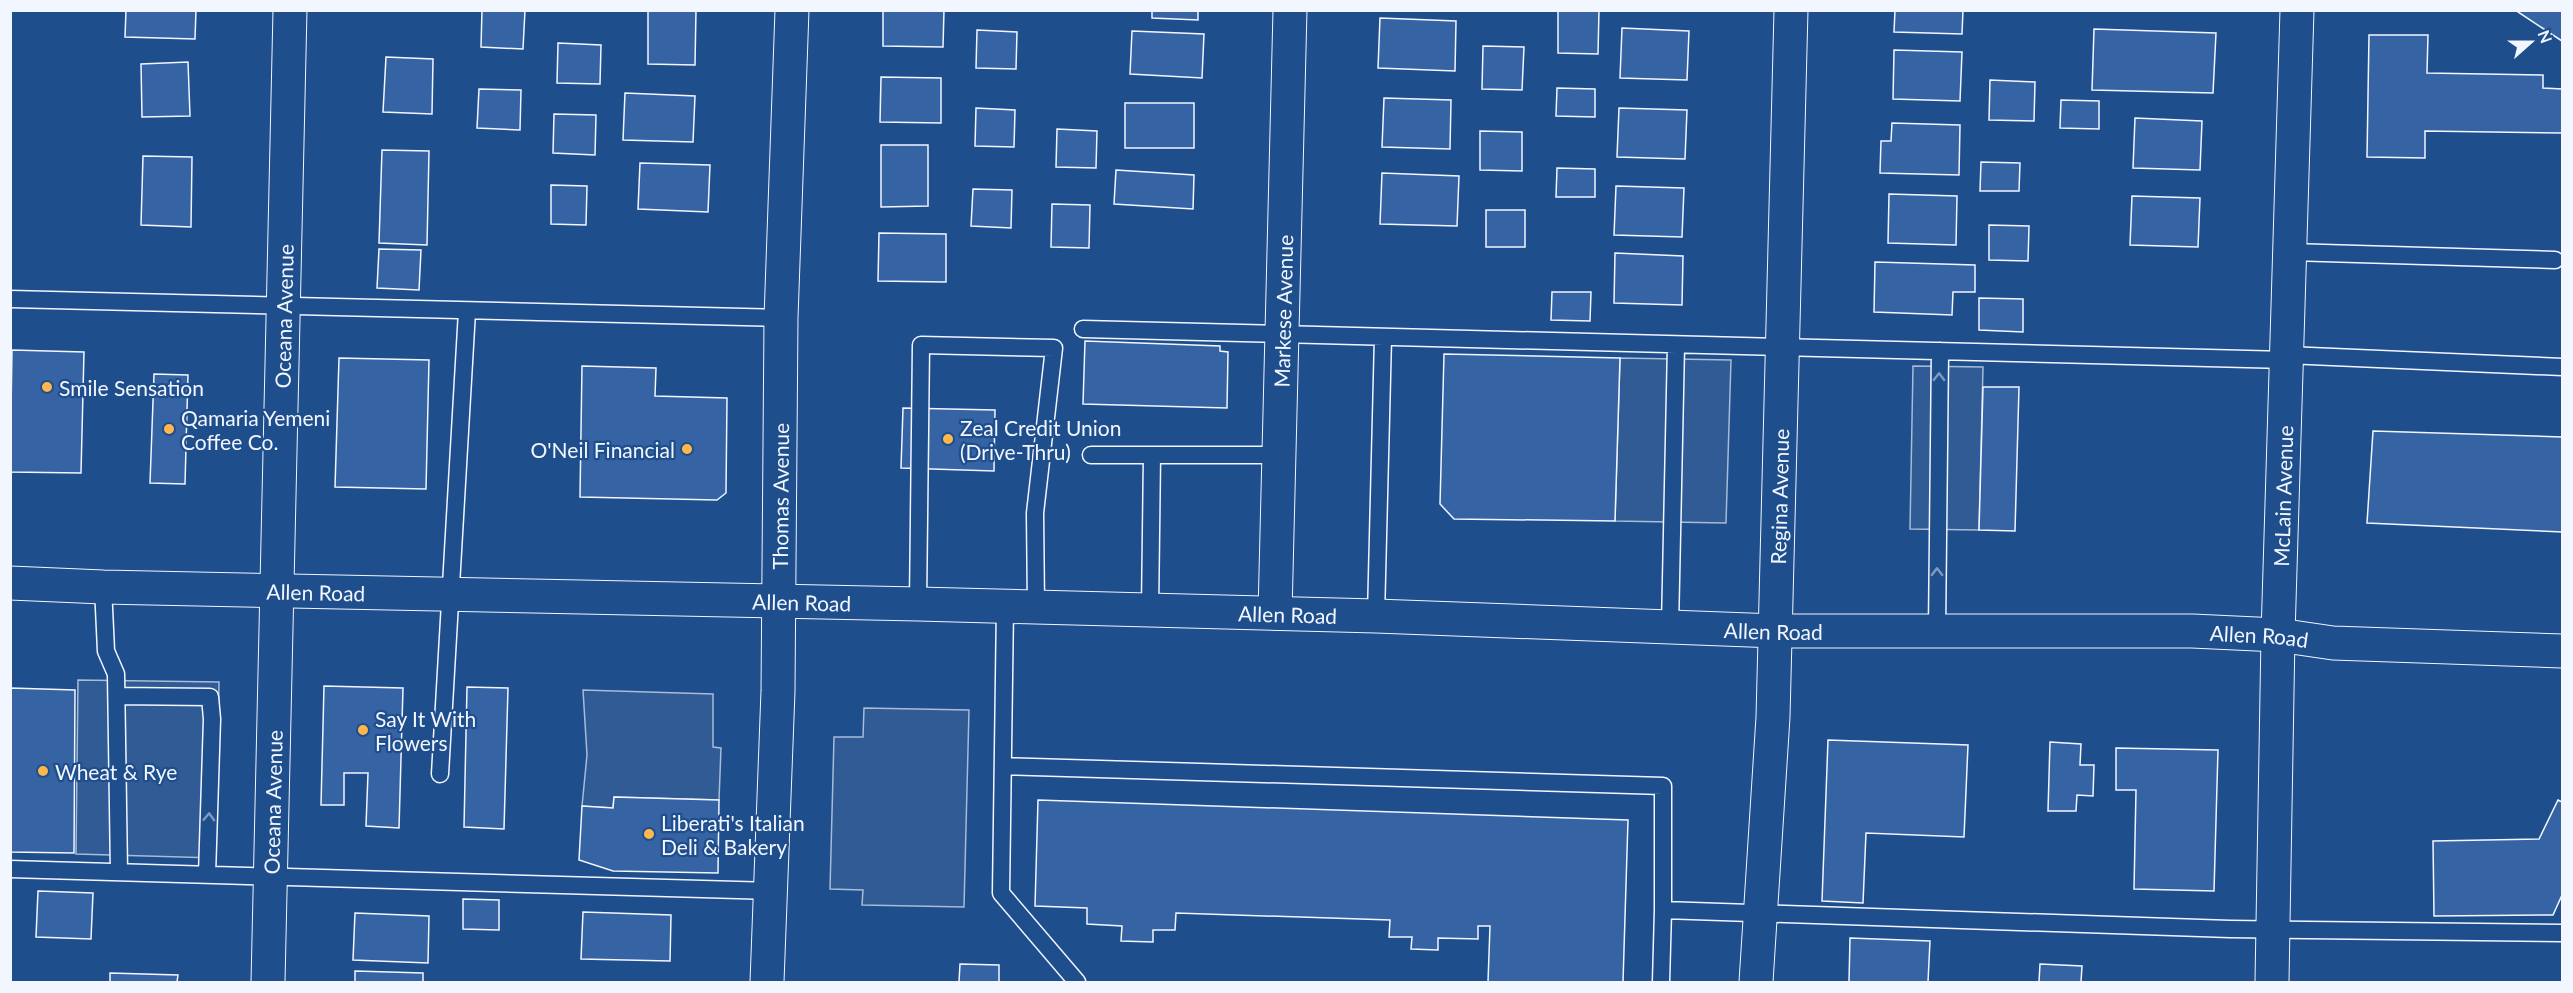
<svg xmlns="http://www.w3.org/2000/svg" width="2573" height="993" viewBox="0 0 2573 993" font-family="Lato,sans-serif">
<style>
.parking{fill:#305b95;stroke:#a8bbd7;stroke-width:1.5}
.building{fill:#3563a3;stroke:#f2f6ff;stroke-width:1.5}
.lines{fill:none;stroke-linecap:round;stroke-linejoin:round}
.lane-casing{stroke:#f2f6ff;stroke-width:19}
.street-casing{stroke:#f2f6ff;stroke-width:35}
.secondary-casing{stroke:#f2f6ff;stroke-width:35}
.lane{stroke:#1f4e8c;stroke-width:16}
.street{stroke:#1f4e8c;stroke-width:33}
.secondary{stroke:#1f4e8c;stroke-width:33}
.oneway{stroke:#7e9ac0}
.poi-dot{fill:#ffb74d;stroke:#1f4e8c;stroke-width:2}
.labels{text-anchor:middle;dominant-baseline:central;stroke-width:4.5;stroke-linejoin:round;paint-order:stroke}
.street-label{font-size:21px;fill:#f2f6ff;stroke:#1f4e8c}
.poi-label{font-size:21px;fill:#f2f6ff;stroke:#1f4e8c;text-anchor:start}
</style>
<rect width="100%" height="100%" fill="#1f4e8c"/>
<!-- parking -->
<path class="parking" d="M1620,358L1731,360L1726,523L1615,521Z
M1913,366L1983,367L1979,530L1910,529Z
M78,680L219,682L216,858L76,854Z
M583,690L713,694V747L721,748L719,800L614,797L613,808L582,806L587,755Z
M864,708L969,710L964,907L862,905L863,890L830,889L834,737H863Z"/>
<!-- building -->
<path class="building" d="M126,10H196L195,39L125,37Z
M482,10H525L523,49L481,47Z
M648,10H696L695,65L648,64Z
M883,10H944L943,47L883,46Z
M1152,10H1198V20L1152,18Z
M1558,10H1599L1598,54L1558,53Z
M1895,10H1963L1962,34L1894,32Z
M2515,10H2562V41Z
M1380,18L1456,21L1455,71L1378,68Z
M1622,28L1689,31L1687,80L1620,78Z
M2094,29L2216,33L2213,93L2092,90Z
M977,30L1017,32L1016,69L976,68Z
M1132,31L1204,34L1202,78L1130,74Z
M2369,35H2428L2427,73L2543,75V88L2562,89V133L2425,131V158L2367,157Z
M558,43L601,45L600,84L557,83Z
M1483,46L1524,47L1522,90L1482,89Z
M1894,50L1962,52L1960,101L1893,99Z
M386,57L433,59L432,114L383,112Z
M188,62L190,116L142,117L141,64Z
M881,77L941,78V123L880,122Z
M1990,80L2035,82L2034,121L1989,120Z
M1557,88L1595,89V117L1556,116Z
M479,89L521,90L520,130L477,128Z
M625,93L695,96L693,142L623,140Z
M1384,98L1451,100L1450,149L1382,147Z
M2061,100L2099,101V129L2060,128Z
M1125,103H1194V148H1125Z
M976,108L1015,110L1014,147L975,146Z
M1619,108L1687,110L1685,159L1617,157Z
M554,114L596,115L595,155L553,153Z
M2135,118L2202,121L2200,170L2133,168Z
M1892,123L1960,125L1959,175L1880,173L1881,141H1891Z
M1057,129L1097,131L1096,168L1056,167Z
M1480,131L1522,132V171L1480,170Z
M881,145H928V206L881,207Z
M382,150L429,151L427,245L379,243Z
M143,156L192,157L191,227L141,225Z
M1981,162L2020,163L2019,191H1980Z
M640,163L710,165L708,212L638,209Z
M1557,168L1595,169V197H1556Z
M1116,170L1194,175L1193,209L1114,204Z
M1382,173L1459,176L1457,226L1380,224Z
M551,185L587,186L586,225L551,224Z
M1616,186L1684,188L1682,237L1614,235Z
M973,189L1012,190L1011,228L971,226Z
M1889,194L1957,196L1956,245L1888,243Z
M2132,196L2200,198L2198,247L2130,245Z
M1052,204L1090,205L1089,248L1051,247Z
M1486,210H1525V247H1486Z
M1989,225L2029,226L2028,261L1989,260Z
M879,233L946,234V282L878,281Z
M379,249L421,250L419,290L377,288Z
M1615,253L1683,256L1682,305L1614,303Z
M1875,262L1975,265V292H1953L1952,315L1874,312Z
M1552,292H1591L1590,321L1551,320Z
M1979,298L2023,299V332L1979,330Z
M1085,341L1220,346V351L1228,352L1227,408L1083,404Z
M12,350L84,352L81,473L10,472Z
M1444,354L1620,358L1615,521L1454,519L1440,504Z
M339,358L429,360L426,489L335,487Z
M582,366L656,368L655,396L727,398L726,493L717,500L580,497Z
M154,374L188,375L185,484L150,483Z
M1983,387H2019L2015,531L1979,530Z
M903,408L995,410L994,471L901,468Z
M2373,431L2562,437V532L2367,523Z
M324,686L403,688L399,828L366,826L368,773H344V805H321Z
M467,687L508,688L504,829L464,827Z
M10,688L75,690L74,853L10,852Z
M1828,740L1968,745L1964,837L1866,833L1863,903L1822,901Z
M2050,742L2081,744L2080,765H2094L2093,796L2077,795L2076,811H2048Z
M2116,748L2218,750L2214,891L2134,889L2136,790H2116Z
M614,797L719,800L718,873L613,871L579,860L582,806L613,808Z
M1038,800L1628,820L1623,982H1488L1490,926H1478V939L1438,938V950L1411,949L1412,937H1389L1390,920L1176,913L1175,930H1153V942L1121,941L1122,926L1087,924V908L1035,906Z
M2558,800L2562,802V895L2553,915L2434,916L2433,841L2539,839Z
M38,891L93,893L91,939L36,937Z
M463,899L499,900V930L463,929Z
M583,912L671,915L670,961L581,959Z
M355,913L429,916L428,963L353,960Z
M1850,938L1930,941L1928,982H1849Z
M960,964L999,965V982H959Z
M2040,964L2082,966L2081,982H2039Z
M355,971L423,973V982H355Z
M110,973L178,975L177,982H110Z"/>
<g class="lines">
<!-- lane casing -->
<g class="lane-casing">
<path id="lane" d="M2290,252L2555,260
M10,299L781,318
M1083,329L2286,360
M2287,355L2562,367
M1091,455H1280
M103,587L106,651L116,674L119,872
M918,604L921,345L1054,348L1035,513L1036,607
M1005,606L1001,893L1077,982
M1150,610L1152,455
M1376,616L1383,337
M1670,627L1676,345
M1937,631L1940,351
M117,696L210,697L212,719L207,875
M1003,766L1663,786V910
M440,774L467,311
M10,869L769,891
M1661,982L1663,910L2230,929L2562,933"/>
</g>
<!-- street casing -->
<g class="street-casing">
<g id="street">
<path id="s1" d="M1275,613L1290,10"/>
<path id="s2" d="M268,982L290,10"/>
<path id="s3" d="M767,982L778,691L781,318L792,10"/>
<path id="s4" d="M1756,982L1773,717L1791,10"/>
<path id="s5" d="M2272,982L2278,635L2297,10"/>
</g>
</g>
<!-- secondary casing -->
<g class="secondary-casing">
<g id="secondary">
<path id="s6" d="M10,583L103,587L918,604L1376,616L1776,631H2192L2278,635L2333,643L2562,651"/>
</g>
</g>
<!-- lane -->
<use href="#lane" class="lane"/>
<!-- street -->
<use href="#street" class="street"/>
<!-- secondary -->
<use href="#secondary" class="secondary"/>
</g>
<!-- one-way arrows -->
<defs><path id="oneway-chevron" d="M-2-3.5L2.5 0L-2 3.5" fill="none" stroke-width="1.6" stroke-linecap="round" stroke-linejoin="round" transform="scale(1.5)"/></defs>
<g class="oneway">
<use href="#oneway-chevron" transform="translate(1939 377) rotate(-89)"/>
<use href="#oneway-chevron" transform="translate(1937 572) rotate(-90)"/>
<use href="#oneway-chevron" transform="translate(209 817) rotate(-88)"/>
</g>
<!-- markers -->
<g class="poi-dot">
<circle cx="47" cy="387" r="6"/>
<circle cx="169" cy="429" r="6"/>
<circle cx="948" cy="439" r="6"/>
<circle cx="687" cy="449" r="6"/>
<circle cx="363" cy="730" r="6"/>
<circle cx="43" cy="771" r="6"/>
<circle cx="649" cy="834" r="6"/>
</g>
<g class="labels">
<!-- street labels -->
<g class="street-label">
<text stroke="none"><textPath href="#s1" startOffset="302">Markese Avenue</textPath></text>
<text stroke="none"><textPath href="#s2" startOffset="666">Oceana Avenue</textPath></text>
<text stroke="none"><textPath href="#s5" startOffset="486">McLain Avenue</textPath></text>
<text stroke="none"><textPath href="#s3" startOffset="486">Thomas Avenue</textPath></text>
<text stroke="none"><textPath href="#s4" startOffset="486">Regina Avenue</textPath></text>
<text stroke="none"><textPath href="#s6" startOffset="306">Allen Road</textPath></text>
<text stroke="none"><textPath href="#s6" startOffset="792">Allen Road</textPath></text>
<text stroke="none"><textPath href="#s6" startOffset="1278">Allen Road</textPath></text>
<text stroke="none"><textPath href="#s6" startOffset="1764">Allen Road</textPath></text>
<text stroke="none"><textPath href="#s6" startOffset="2250">Allen Road</textPath></text>
<text stroke="none"><textPath href="#s2" startOffset="180">Oceana Avenue</textPath></text>
</g>
<!-- poi labels -->
<g class="poi-label">
<text x="59" y="387">Smile Sensation</text>
<text x="181" y="417">Qamaria Yemeni<tspan x="181" dy="24">Coffee Co.</tspan></text>
<text x="960" y="427">Zeal Credit Union<tspan x="960" dy="24">(Drive-Thru)</tspan></text>
<text x="675" y="449" text-anchor="end">O'Neil Financial</text>
<text x="375" y="718">Say It With<tspan x="375" dy="24">Flowers</tspan></text>
<text x="55" y="771">Wheat &amp; Rye</text>
<text x="661" y="822">Liberati's Italian<tspan x="661" dy="24">Deli &amp; Bakery</tspan></text>
</g>
</g>
<!-- border -->
<rect width="2573" height="993" fill="none" stroke="#f2f6ff" stroke-width="24"/>
<!-- north arrow -->
<g transform="translate(2531 42) rotate(69)" stroke="#1f4e8c" stroke-width="4.5" paint-order="stroke">
<path d="M0-4.5L10 22L0 15L-10 22Z" fill="#f2f6ff"/>
<text y="-9" font-size="16" font-weight="bold" text-anchor="middle" fill="#f2f6ff">N</text>
</g>
</svg>
